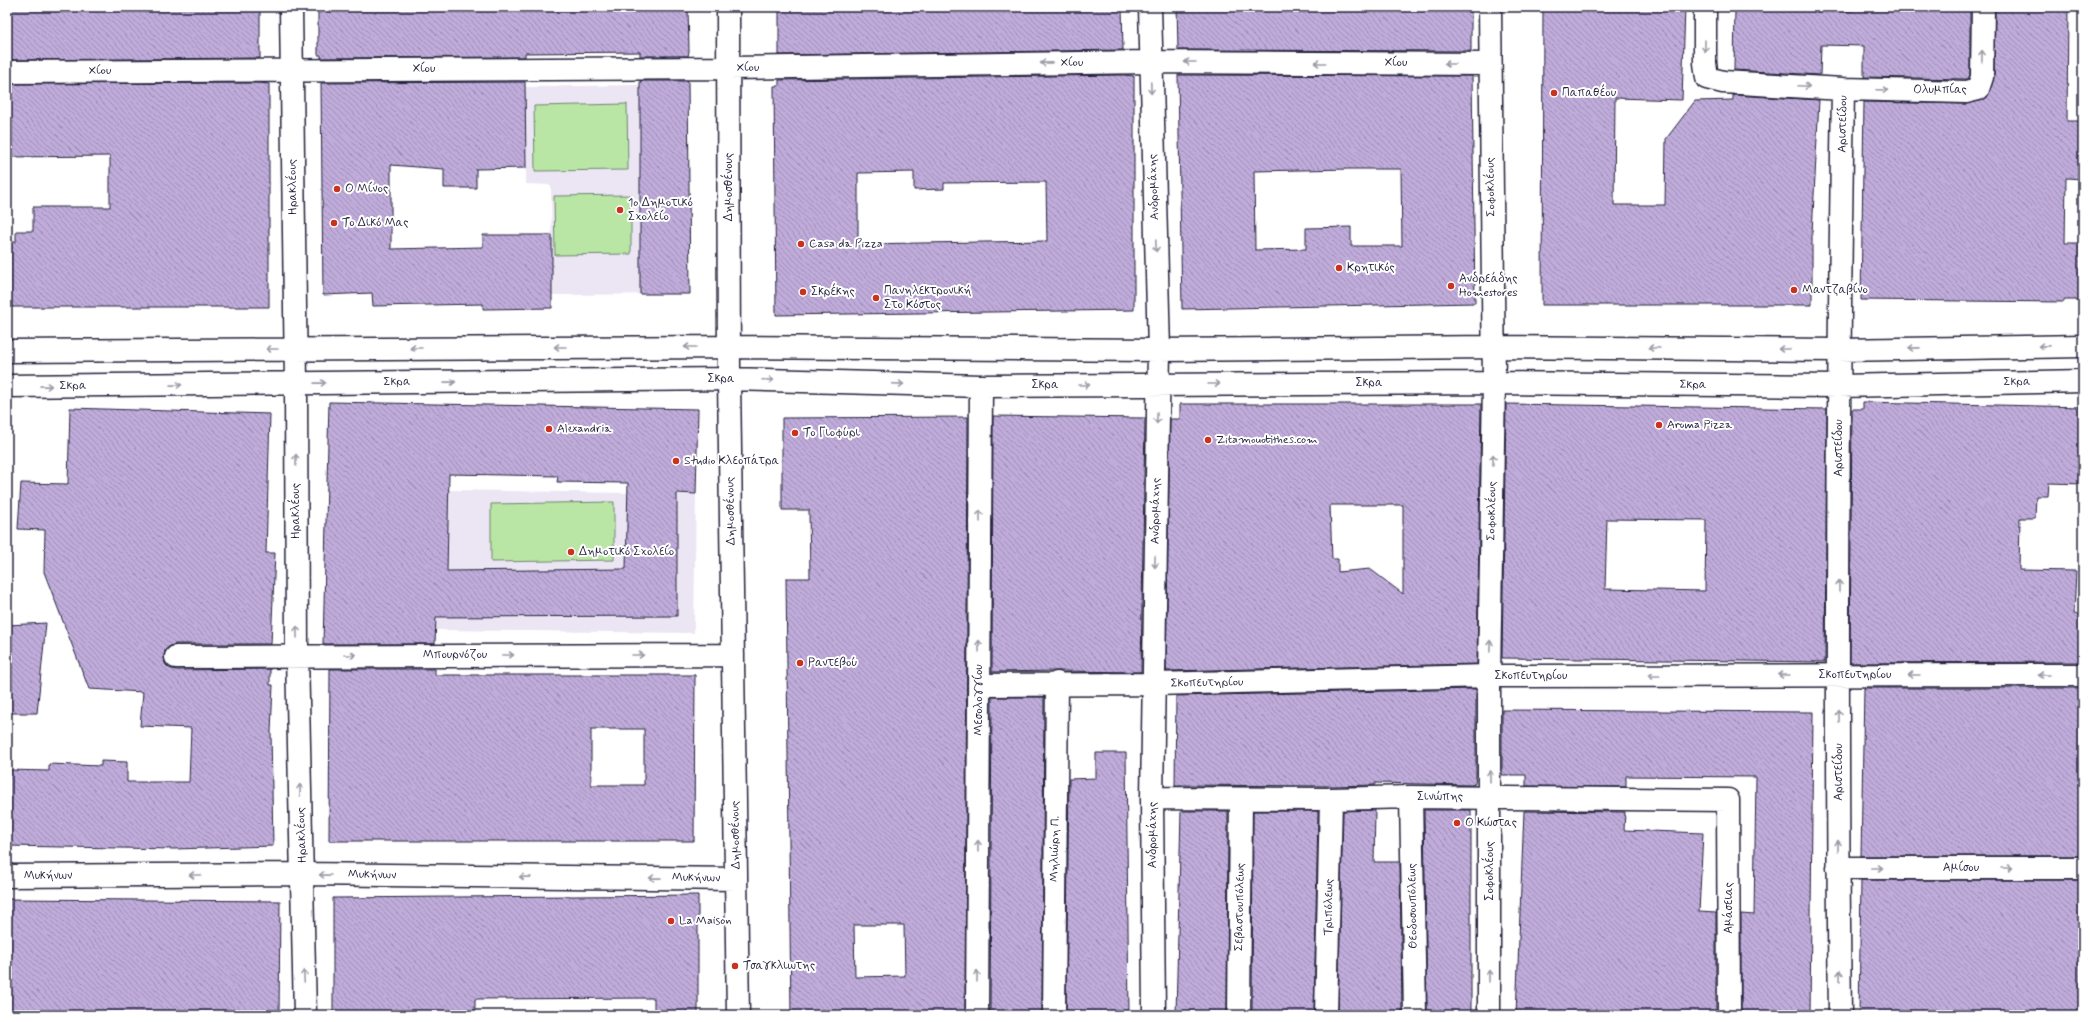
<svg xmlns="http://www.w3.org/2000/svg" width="2090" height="1022" viewBox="0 0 2090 1022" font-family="Mynerve,sans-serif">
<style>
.built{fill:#ece6f4}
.pitch{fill:#b9e6a4;stroke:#6e8470}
.building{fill:url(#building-back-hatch);stroke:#22223b;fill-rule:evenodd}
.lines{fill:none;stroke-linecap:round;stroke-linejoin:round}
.minor-casing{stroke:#22223b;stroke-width:25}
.minor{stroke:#fff;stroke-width:22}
.oneway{stroke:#9c9ca7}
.poi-dot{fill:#c8321e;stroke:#fff;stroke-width:1.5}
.labels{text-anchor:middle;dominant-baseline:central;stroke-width:4;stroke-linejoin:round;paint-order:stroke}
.street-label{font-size:12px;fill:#22223b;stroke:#fff}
.poi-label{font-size:12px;fill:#22223b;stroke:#fff;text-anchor:start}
</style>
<defs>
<pattern id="building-back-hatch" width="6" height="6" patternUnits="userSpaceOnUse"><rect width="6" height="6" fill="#c0acdb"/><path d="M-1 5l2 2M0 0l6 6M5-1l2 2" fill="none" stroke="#9c8cb3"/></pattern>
</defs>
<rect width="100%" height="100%" fill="#fff"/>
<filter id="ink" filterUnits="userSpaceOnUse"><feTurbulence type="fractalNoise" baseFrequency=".025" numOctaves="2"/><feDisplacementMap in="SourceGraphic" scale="8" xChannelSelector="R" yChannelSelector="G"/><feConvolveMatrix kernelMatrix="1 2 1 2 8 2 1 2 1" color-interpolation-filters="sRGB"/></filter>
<g filter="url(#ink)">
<!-- built -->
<path class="built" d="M688,84L690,294L552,295L551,185L526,184L525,87Z
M448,490L696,494L694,633L436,630L438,563Z"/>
<!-- pitch -->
<path class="pitch" d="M627,104L628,170L535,171L534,106Z
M631,195V254L555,255L554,196Z
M614,502V560L491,562V504Z"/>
<!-- building -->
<path class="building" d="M7,7H260V58L7,60Z
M318,7H688L689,51L688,56H640V52L525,53V57L321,58V55H318Z
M779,7H1122L1123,50L779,55Z
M1177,7H1471V51L1178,50Z
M1543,7H1685L1682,100L1615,98L1614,205H1665L1666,139L1695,101L1733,100V95L1819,100L1812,233V305H1542Z
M1735,7H1804V10L1853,11V7H1970V75L1968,79H1965L1864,77V46L1821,45L1820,75L1734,70Z
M1995,7H2068L2067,121H2083V179L2066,178L2065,243H2083V300H2064V302L1861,300L1864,102L1966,104L1986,98L1994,77Z
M1123,75L1134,76V310L776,315L774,86H779V80ZM914,172V190L944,189V183L1046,182L1047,241L858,244V173Z
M1178,75L1472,76L1475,303L1182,309ZM1349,169H1401L1402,246H1351V227L1306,228V249L1255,250L1254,171Z
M640,81H688L690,294H640Z
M525,82L526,168L476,169V188H444V169L391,165V249L483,247V235H552V308L483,309V304L373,306L372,293L323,295L321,83Z
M259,83L269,84V307H7V242H16V231H33V207H110V156L7,157V84Z
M329,402L698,409L696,494L677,493V616L436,617L435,644H323ZM449,474L558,476L557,482L628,483L626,569L447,571Z
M1863,402L2083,407V484L2049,483L2048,496H2036L2035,518H2020L2019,570L2076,571L2074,614L2083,615V662L1850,663L1852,409H1863Z
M1180,404H1481L1477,664L1166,671L1170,419H1180ZM1330,505H1403V594L1370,569L1338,572V559H1332Z
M1506,404L1827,409L1825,662L1502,658ZM1607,519L1706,520L1705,591L1605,589Z
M70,408L270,414L266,553H275L271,644H176L170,646L165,650L164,657L165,664L169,668L176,670L270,669V685H273L271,732L273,846L174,849L7,846V770L49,771V764L101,766V761L127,762V782H189L191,728L140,726L143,692L89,689L44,572L45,530L18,529L21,483L68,484Z
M993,416L1145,418L1141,672L1057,671L992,672Z
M968,417L965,1015H791L786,578H810L809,510H782V418ZM854,925H904L905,976L855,977Z
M46,623L37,713H7V625Z
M330,669H435V675H695L694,841H329ZM591,729H644V785H591Z
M1864,688H2083V856H1861Z
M1476,689V775L1475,784L1471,785L1375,783V785L1331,786L1175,785L1176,696Z
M992,697H1044L1042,1015H990Z
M1502,710L1813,712L1810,1015H1741V914L1754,915L1756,777L1626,776V787L1526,786V775H1502Z
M1096,753H1126L1129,1015H1066L1069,779L1096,778Z
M1375,810L1374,862H1400L1402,1015H1338L1343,811Z
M1424,810H1471V1015H1427Z
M1181,811H1228L1227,1015H1176Z
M1253,811H1318L1314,1015H1252Z
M1524,811L1625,812L1624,830L1703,833L1699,912L1716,913V1015H1516Z
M1861,880H2083V1015H1859Z
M698,895V1015H654V998L475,999V1015H333V898Z
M7,899L280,901L279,1015H7Z"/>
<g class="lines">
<!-- minor casing -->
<g class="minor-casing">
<path id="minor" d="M291,7L296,383L297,655L305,1015
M728,7L729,379L738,1015
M1150,7L1159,350L1152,798L1154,1015
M1705,7V63L1707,78L1723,82L1843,89L1966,92L1978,89L1982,77L1983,7
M7,72L729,68L1150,62L1489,64
M7,351L729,347L1159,350L1494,347L1838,350L2083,346
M7,386L729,379L981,386L1494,383L1839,386L2083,381
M176,657L733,655
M979,685L1154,684L1489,676L2083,675
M1411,797L1415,1015
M1152,798L1331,799L1411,797L1728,800L1729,1015
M1838,868H2083
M7,876L303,874L736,879
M977,1015L981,386
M1054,1015L1057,683
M1239,1015L1241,799
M1326,1015L1331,799
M1489,1015V676L1494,383L1490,7
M1840,1015C1836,706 1838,397 1843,89"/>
</g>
<!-- minor -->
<use href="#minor" class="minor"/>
</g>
<!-- one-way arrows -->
<defs><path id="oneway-shaft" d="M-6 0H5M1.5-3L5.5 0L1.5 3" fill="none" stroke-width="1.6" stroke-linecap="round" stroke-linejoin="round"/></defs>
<g class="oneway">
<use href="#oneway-shaft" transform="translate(1705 46) rotate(90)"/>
<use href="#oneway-shaft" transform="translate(1982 56) rotate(-89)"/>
<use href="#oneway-shaft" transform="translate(1190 62) rotate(-180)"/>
<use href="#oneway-shaft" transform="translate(1046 63) rotate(179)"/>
<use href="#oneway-shaft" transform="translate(1320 63) rotate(-180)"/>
<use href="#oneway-shaft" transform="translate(1450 64) rotate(-180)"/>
<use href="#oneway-shaft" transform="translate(1804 86) rotate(3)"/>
<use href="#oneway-shaft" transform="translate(1151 88) rotate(88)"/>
<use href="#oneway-shaft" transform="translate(1882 90) rotate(2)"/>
<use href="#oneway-shaft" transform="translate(1156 246) rotate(88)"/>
<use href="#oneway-shaft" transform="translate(2044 346) rotate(179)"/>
<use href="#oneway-shaft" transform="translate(560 347) rotate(180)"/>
<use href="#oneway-shaft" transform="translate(690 347) rotate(180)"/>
<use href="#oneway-shaft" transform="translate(416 348) rotate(180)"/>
<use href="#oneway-shaft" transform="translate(1654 348) rotate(-180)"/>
<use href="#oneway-shaft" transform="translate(1914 348) rotate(179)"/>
<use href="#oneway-shaft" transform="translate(272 349) rotate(180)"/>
<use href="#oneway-shaft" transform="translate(1784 349) rotate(-180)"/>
<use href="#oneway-shaft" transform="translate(768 380) rotate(2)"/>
<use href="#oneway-shaft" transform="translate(450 382) rotate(-1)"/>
<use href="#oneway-shaft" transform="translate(320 383) rotate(-1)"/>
<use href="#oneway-shaft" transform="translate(898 384) rotate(2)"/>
<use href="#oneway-shaft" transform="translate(1214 384)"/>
<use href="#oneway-shaft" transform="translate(176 385) rotate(-1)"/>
<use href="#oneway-shaft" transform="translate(1084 385)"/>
<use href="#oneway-shaft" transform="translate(46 386) rotate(-1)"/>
<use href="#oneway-shaft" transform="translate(1157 418) rotate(91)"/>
<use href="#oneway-shaft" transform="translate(296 460) rotate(-90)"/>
<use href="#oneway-shaft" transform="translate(1493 460) rotate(-89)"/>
<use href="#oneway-shaft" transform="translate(980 516) rotate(-90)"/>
<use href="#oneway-shaft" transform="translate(1155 562) rotate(91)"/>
<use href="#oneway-shaft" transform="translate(1839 586) rotate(-90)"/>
<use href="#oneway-shaft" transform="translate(297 632) rotate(-90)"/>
<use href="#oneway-shaft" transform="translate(979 646) rotate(-90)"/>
<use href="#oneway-shaft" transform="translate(1490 646) rotate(-89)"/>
<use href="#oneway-shaft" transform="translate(350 655)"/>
<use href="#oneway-shaft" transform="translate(508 655)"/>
<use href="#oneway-shaft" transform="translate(638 655)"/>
<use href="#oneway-shaft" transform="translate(1784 675) rotate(180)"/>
<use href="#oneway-shaft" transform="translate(1914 675) rotate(180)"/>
<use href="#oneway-shaft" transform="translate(2044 675) rotate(180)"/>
<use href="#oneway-shaft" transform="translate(1654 676) rotate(180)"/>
<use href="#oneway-shaft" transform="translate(1839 716) rotate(-90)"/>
<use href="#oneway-shaft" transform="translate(1490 776) rotate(-90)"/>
<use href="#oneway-shaft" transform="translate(300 790) rotate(-92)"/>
<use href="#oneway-shaft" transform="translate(978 846) rotate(-90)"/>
<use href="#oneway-shaft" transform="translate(1838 846) rotate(-90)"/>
<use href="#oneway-shaft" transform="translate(1877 868)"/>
<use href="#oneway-shaft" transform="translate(2007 868)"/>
<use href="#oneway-shaft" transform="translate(195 875) rotate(180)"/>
<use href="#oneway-shaft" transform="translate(325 875) rotate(-179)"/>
<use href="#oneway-shaft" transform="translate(525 877) rotate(-179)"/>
<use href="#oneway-shaft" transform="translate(655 878) rotate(-179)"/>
<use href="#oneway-shaft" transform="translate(304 976) rotate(-92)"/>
<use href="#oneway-shaft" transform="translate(977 976) rotate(-90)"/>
<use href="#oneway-shaft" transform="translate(1489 976) rotate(-90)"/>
<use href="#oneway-shaft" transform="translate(1840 976) rotate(-91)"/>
</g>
</g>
<!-- markers -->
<g class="poi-dot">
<circle cx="1554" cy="93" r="4"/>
<circle cx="337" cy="189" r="4"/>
<circle cx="620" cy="210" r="4"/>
<circle cx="334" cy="223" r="4"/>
<circle cx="801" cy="244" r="4"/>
<circle cx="1339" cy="268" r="4"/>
<circle cx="1451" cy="286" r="4"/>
<circle cx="1794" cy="290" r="4"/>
<circle cx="803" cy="292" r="4"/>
<circle cx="876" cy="298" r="4"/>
<circle cx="1659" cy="425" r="4"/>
<circle cx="549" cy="429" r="4"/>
<circle cx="795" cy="433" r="4"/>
<circle cx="1208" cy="440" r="4"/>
<circle cx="676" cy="461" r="4"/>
<circle cx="571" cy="552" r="4"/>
<circle cx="800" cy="663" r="4"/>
<circle cx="1457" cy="823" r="4"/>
<circle cx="671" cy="921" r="4"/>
<circle cx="735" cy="966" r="4"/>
</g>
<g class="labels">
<!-- street labels -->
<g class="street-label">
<text transform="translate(1072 63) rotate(-1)">Χίου</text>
<text x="1396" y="63">Χίου</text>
<text transform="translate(748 68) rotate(-1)">Χίου</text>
<text x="424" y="69">Χίου</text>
<text transform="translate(100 71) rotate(-1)">Χίου</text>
<text x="1940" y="90">Ολυμπίας</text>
<text transform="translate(1843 124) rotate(-89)">Αριστείδου</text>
<text transform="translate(293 187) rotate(-91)">Ηρακλέους</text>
<text transform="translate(729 187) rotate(-90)">Δημοσθένους</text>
<text transform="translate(1154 187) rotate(-92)">Ανδρομάχης</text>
<text transform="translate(1491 187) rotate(-91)">Σοφοκλέους</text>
<text x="721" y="379">Σκρα</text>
<text transform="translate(397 382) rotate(-1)">Σκρα</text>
<text transform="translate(2017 382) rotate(-1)">Σκρα</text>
<text x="1369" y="383">Σκρα</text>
<text x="1045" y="385">Σκρα</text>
<text transform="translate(1693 385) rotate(1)">Σκρα</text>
<text transform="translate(73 386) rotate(-1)">Σκρα</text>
<text transform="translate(1839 448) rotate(-90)">Αριστείδου</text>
<text transform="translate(296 511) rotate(-90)">Ηρακλέους</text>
<text transform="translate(731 511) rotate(-91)">Δημοσθένους</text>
<text transform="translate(1156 511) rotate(-89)">Ανδρομάχης</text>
<text transform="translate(1492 511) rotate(-89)">Σοφοκλέους</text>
<text x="455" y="655">Μπουρνόζου</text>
<text x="1855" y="675">Σκοπευτηρίου</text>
<text x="1531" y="676">Σκοπευτηρίου</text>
<text transform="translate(1207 683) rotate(-1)">Σκοπευτηρίου</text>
<text transform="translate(979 700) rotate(-90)">Μεσολογγίου</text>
<text transform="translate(1839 772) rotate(-90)">Αριστείδου</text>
<text x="1440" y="797">Σινώπης</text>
<text transform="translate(302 835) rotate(-92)">Ηρακλέους</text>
<text transform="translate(736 835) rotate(-91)">Δημοσθένους</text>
<text transform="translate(1153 835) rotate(-90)">Ανδρομάχης</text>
<text transform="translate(1055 849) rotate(-89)">Μηλιώρη Π.</text>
<text x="1961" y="868">Αμίσου</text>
<text transform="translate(1490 871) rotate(-90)">Σοφοκλέους</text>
<text transform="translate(372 875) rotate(1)">Μυκήνων</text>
<text x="48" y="876">Μυκήνων</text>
<text transform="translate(696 878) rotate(1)">Μυκήνων</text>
<text transform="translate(1413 906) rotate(-91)">Θεοδοσουπόλεως</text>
<text transform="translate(1240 907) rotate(-89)">Σεβαστουπόλεως</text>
<text transform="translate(1329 907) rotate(-89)">Τριπόλεως</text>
<text transform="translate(1729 908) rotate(-90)">Αμάσειας</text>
</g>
<!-- poi labels -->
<g class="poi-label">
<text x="1562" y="93">Παπαθέου</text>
<text x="345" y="189">Ο Μίνος</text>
<text x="628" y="203">1o Δημοτικό<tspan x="628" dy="14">Σχολείο</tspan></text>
<text x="342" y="223">Το Δικό Μας</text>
<text x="809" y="244">Casa da Pizza</text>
<text x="1347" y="268">Κρητικός</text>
<text x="1459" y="279">Ανδρεάδης<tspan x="1459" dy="14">Homestores</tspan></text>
<text x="1802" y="290">Μαντζαβίνο</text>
<text x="884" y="291">Πανηλεκτρονική<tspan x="884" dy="14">Στο Κόστος</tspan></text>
<text x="811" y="292">Σκρέκης</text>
<text x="1667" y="425">Aroma Pizza</text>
<text x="557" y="429">Alexandria</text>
<text x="803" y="433">Το Γιοφύρι</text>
<text x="1216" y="440">Zitamouotithes.com</text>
<text x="684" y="461">Studio Κλεοπάτρα</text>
<text x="579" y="552">Δημοτικό Σχολείο</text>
<text x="808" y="663">Ραντεβού</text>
<text x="1465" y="823">Ο Κώστας</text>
<text x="679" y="921">La Maison</text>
<text x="743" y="966">Τσαγκλιωτης</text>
</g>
</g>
<!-- margin -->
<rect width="2090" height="1022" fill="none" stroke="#fff" stroke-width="24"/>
<rect x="12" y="12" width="2066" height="998" fill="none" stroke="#22223b" stroke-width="1.5" filter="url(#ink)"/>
</svg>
